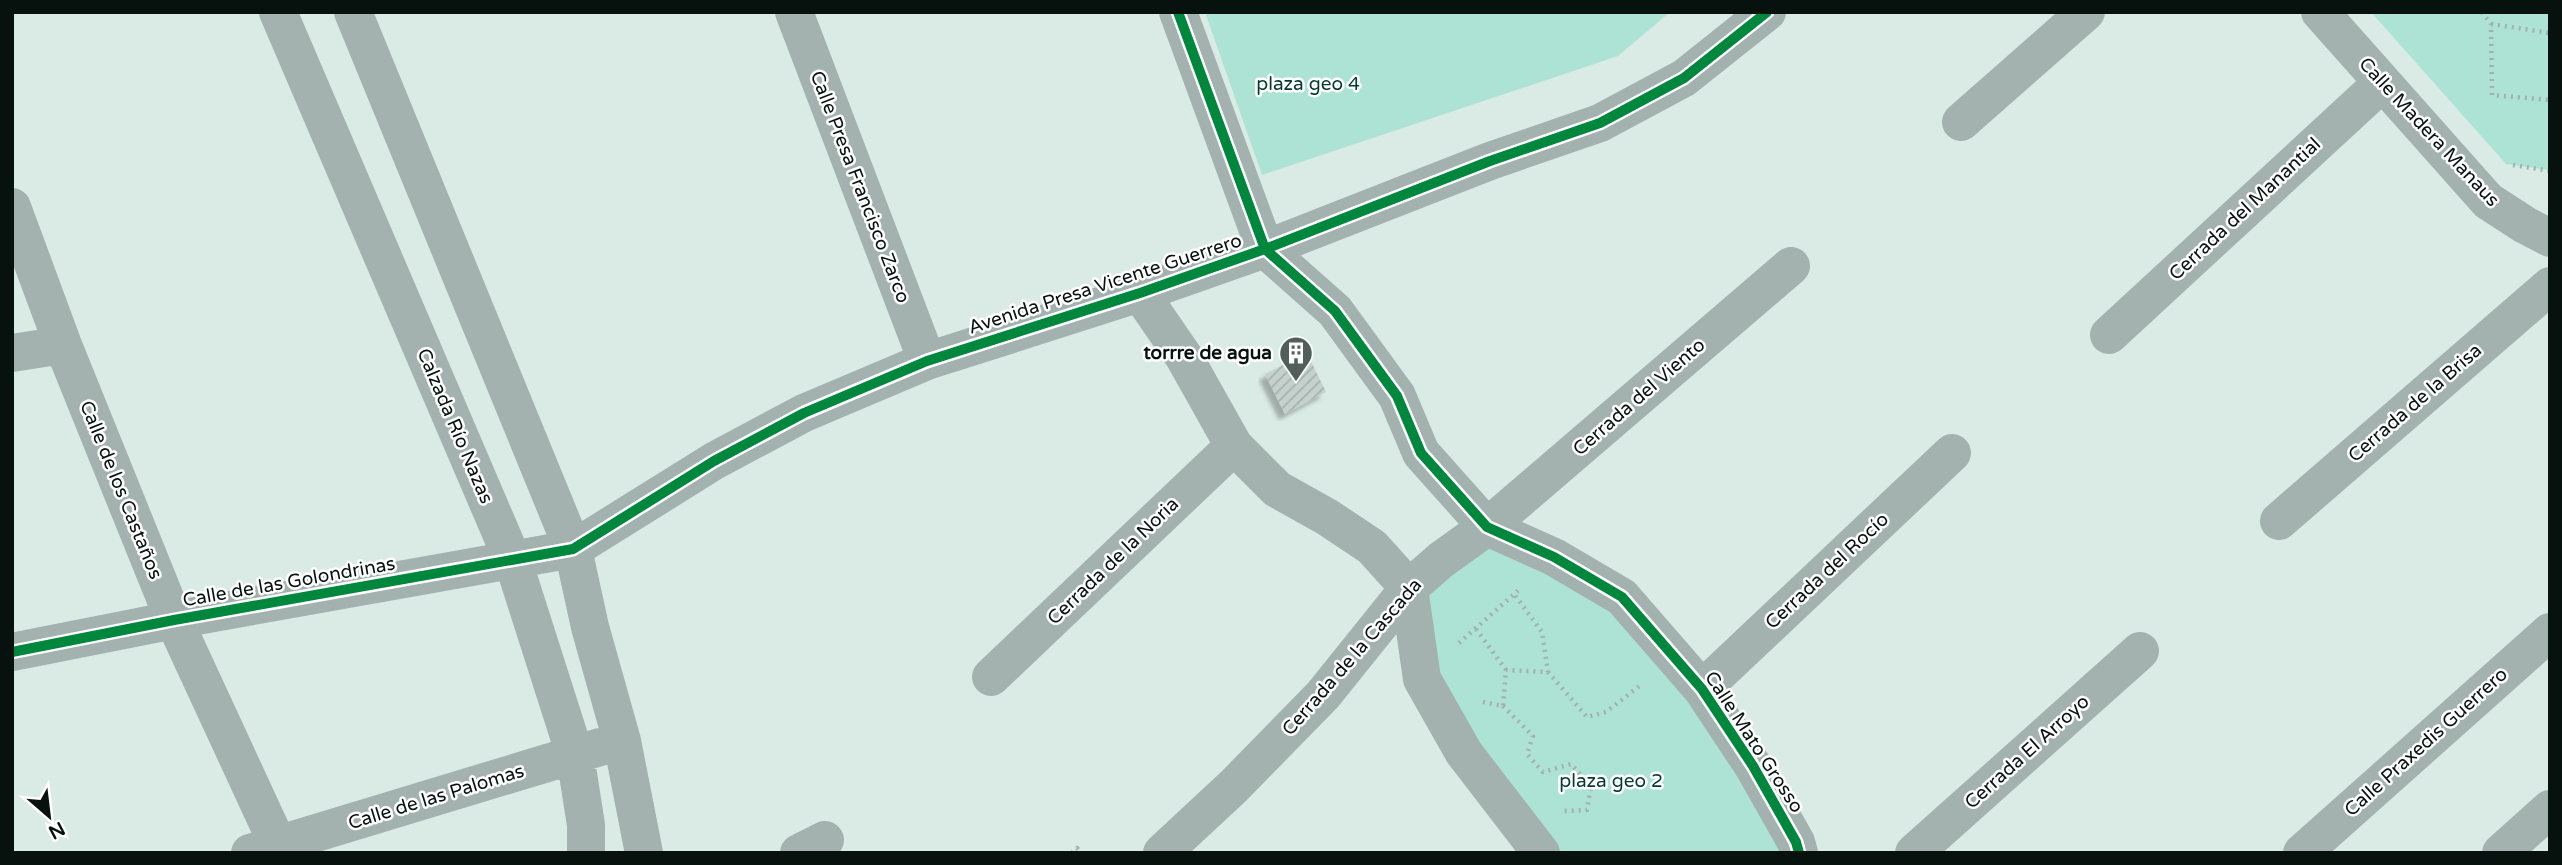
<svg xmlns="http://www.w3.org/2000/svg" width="2562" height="865" viewBox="0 0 2562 865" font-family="'Varela Round',sans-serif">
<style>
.green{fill:#ade3d4}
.building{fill:url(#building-hatch);filter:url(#shadow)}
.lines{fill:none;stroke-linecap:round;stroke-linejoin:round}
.path{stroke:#a3b1ad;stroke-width:4.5;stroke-dasharray:2 5;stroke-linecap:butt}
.minor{stroke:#a3b2ae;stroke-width:38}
.cycleway-casing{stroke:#fff;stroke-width:15}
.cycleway{stroke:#00873e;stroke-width:10}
.labels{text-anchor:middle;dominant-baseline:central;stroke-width:5;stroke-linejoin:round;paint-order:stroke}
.park-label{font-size:19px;fill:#053a30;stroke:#fff}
.street-label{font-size:19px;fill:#07120f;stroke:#fff}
.poi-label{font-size:19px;font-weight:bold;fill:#07120f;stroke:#fff;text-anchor:end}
</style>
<defs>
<pattern id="building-hatch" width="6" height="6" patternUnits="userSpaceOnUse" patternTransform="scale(1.75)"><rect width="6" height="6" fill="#c4d1cd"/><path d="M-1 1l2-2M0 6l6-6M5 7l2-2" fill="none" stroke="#a7b2af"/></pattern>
<filter id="shadow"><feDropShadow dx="-6" dy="6" stdDeviation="2" flood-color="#0004"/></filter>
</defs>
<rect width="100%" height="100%" fill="#daebe5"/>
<!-- green -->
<path class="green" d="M1205,12H1670L1618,56L1262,175Z
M2371,12H2550V170L2506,164Z
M1490,528L1621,604L1794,853H1548L1467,752L1397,606Z"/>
<!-- building -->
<path class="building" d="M1307,353L1326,392L1285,414L1265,374Z"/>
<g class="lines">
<!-- path -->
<path class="path" d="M2482,12L2491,24L2492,95L2550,100
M2491,24L2550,33
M2513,165L2550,171
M1476,629L1506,670
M1459,643L1521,588
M1548,672L1587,717L1606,712L1642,684
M1483,702L1503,706L1506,670L1548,672L1542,632L1514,594
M1503,706L1533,736L1527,754L1543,772L1571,764L1591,786L1587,810L1563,811
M1072,853L1077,848L1081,853"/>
<!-- minor -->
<path class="minor" d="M278,12L513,561L575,755L586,825V853
M353,12L573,549L590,627L622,741L644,853
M794,12L927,361
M1178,12L1265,249L1335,311L1397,396L1421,453L1487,527L1554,557L1622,597L1702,689L1753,766L1796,842L1799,853
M2320,12L2488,201L2525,225L2550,238
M1961,122L2086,12
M12,207L63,345L174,620L278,845
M1140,293L1184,357L1234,446L1277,489L1327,517L1372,547L1409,588L1422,679L1464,753L1541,853
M2109,335L2382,83
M12,353L63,345
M2279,521L2550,286
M12,652L174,620L573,549L714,461L804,413L927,361L1140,293L1265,249L1490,161L1600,123L1684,78L1767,12
M991,677L1234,446
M1702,689L1952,453
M250,853L600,747
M799,853L825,840
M1162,853L1234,786L1323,695L1409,588L1441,560L1487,527L1791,266
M1914,853L2140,651
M2302,853L2550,632
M2501,853L2550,809"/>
<!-- cycleway casing -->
<g class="cycleway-casing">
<path id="cycleway" d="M1178,12L1265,249L1335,311L1397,396L1421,453L1487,527L1554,557L1622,597L1702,689L1753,766L1796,842L1799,853
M12,652L174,620L573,549L714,461L804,413L927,361L1140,293L1265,249L1490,161L1600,123L1684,78L1767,12"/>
</g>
<!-- cycleway -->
<use href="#cycleway" class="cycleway"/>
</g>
<!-- icons -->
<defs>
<g id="building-pin" transform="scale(1.75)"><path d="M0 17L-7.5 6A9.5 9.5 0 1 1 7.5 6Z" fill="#515e5a" stroke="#fff"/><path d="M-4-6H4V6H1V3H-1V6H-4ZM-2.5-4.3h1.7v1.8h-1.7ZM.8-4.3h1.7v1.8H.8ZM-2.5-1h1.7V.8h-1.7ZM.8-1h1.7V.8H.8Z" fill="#fff"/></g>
</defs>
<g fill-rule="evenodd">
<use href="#building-pin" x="1296" y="353"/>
</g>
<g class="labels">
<!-- park labels -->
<g class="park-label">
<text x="1308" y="84">plaza geo 4</text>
<text x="1611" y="781">plaza geo 2</text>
</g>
<!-- street labels -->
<g class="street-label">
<text transform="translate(2429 132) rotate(47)">Calle Madera Manaus</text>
<text transform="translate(860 187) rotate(69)">Calle Presa Francisco Zarco</text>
<text transform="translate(2245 209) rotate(-43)">Cerrada del Manantial</text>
<text transform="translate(1105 284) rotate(-18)">Avenida Presa Vicente Guerrero</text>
<text transform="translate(1639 397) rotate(-41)">Cerrada del Viento</text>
<text transform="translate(2415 403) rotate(-41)">Cerrada de la Brisa</text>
<text transform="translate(455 426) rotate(67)">Calzada Río Nazas</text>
<text transform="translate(121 490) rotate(68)">Calle de los Castaños</text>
<text transform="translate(1113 561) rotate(-44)">Cerrada de la Noria</text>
<text transform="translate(1827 571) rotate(-43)">Cerrada del Rocío</text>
<text transform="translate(289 582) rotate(-10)">Calle de las Golondrinas</text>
<text transform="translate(1352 657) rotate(-49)">Cerrada de la Cascada</text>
<text transform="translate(1754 742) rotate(57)">Calle Mato Grosso</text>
<text transform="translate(2426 742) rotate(-42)">Calle Praxedis Guerrero</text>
<text transform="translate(2027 752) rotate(-42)">Cerrada El Arroyo</text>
<text transform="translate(436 797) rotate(-17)">Calle de las Palomas</text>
</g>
<!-- poi labels -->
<g class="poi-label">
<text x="1272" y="353">torrre de agua</text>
</g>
</g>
<!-- border -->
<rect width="2562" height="865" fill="none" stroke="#07120f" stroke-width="28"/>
<!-- north arrow -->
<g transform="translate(49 816) rotate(152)" stroke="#ffffff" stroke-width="5" paint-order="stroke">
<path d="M0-5L12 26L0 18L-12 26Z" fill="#07120f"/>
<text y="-10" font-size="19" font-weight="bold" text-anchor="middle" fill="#07120f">N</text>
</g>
</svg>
